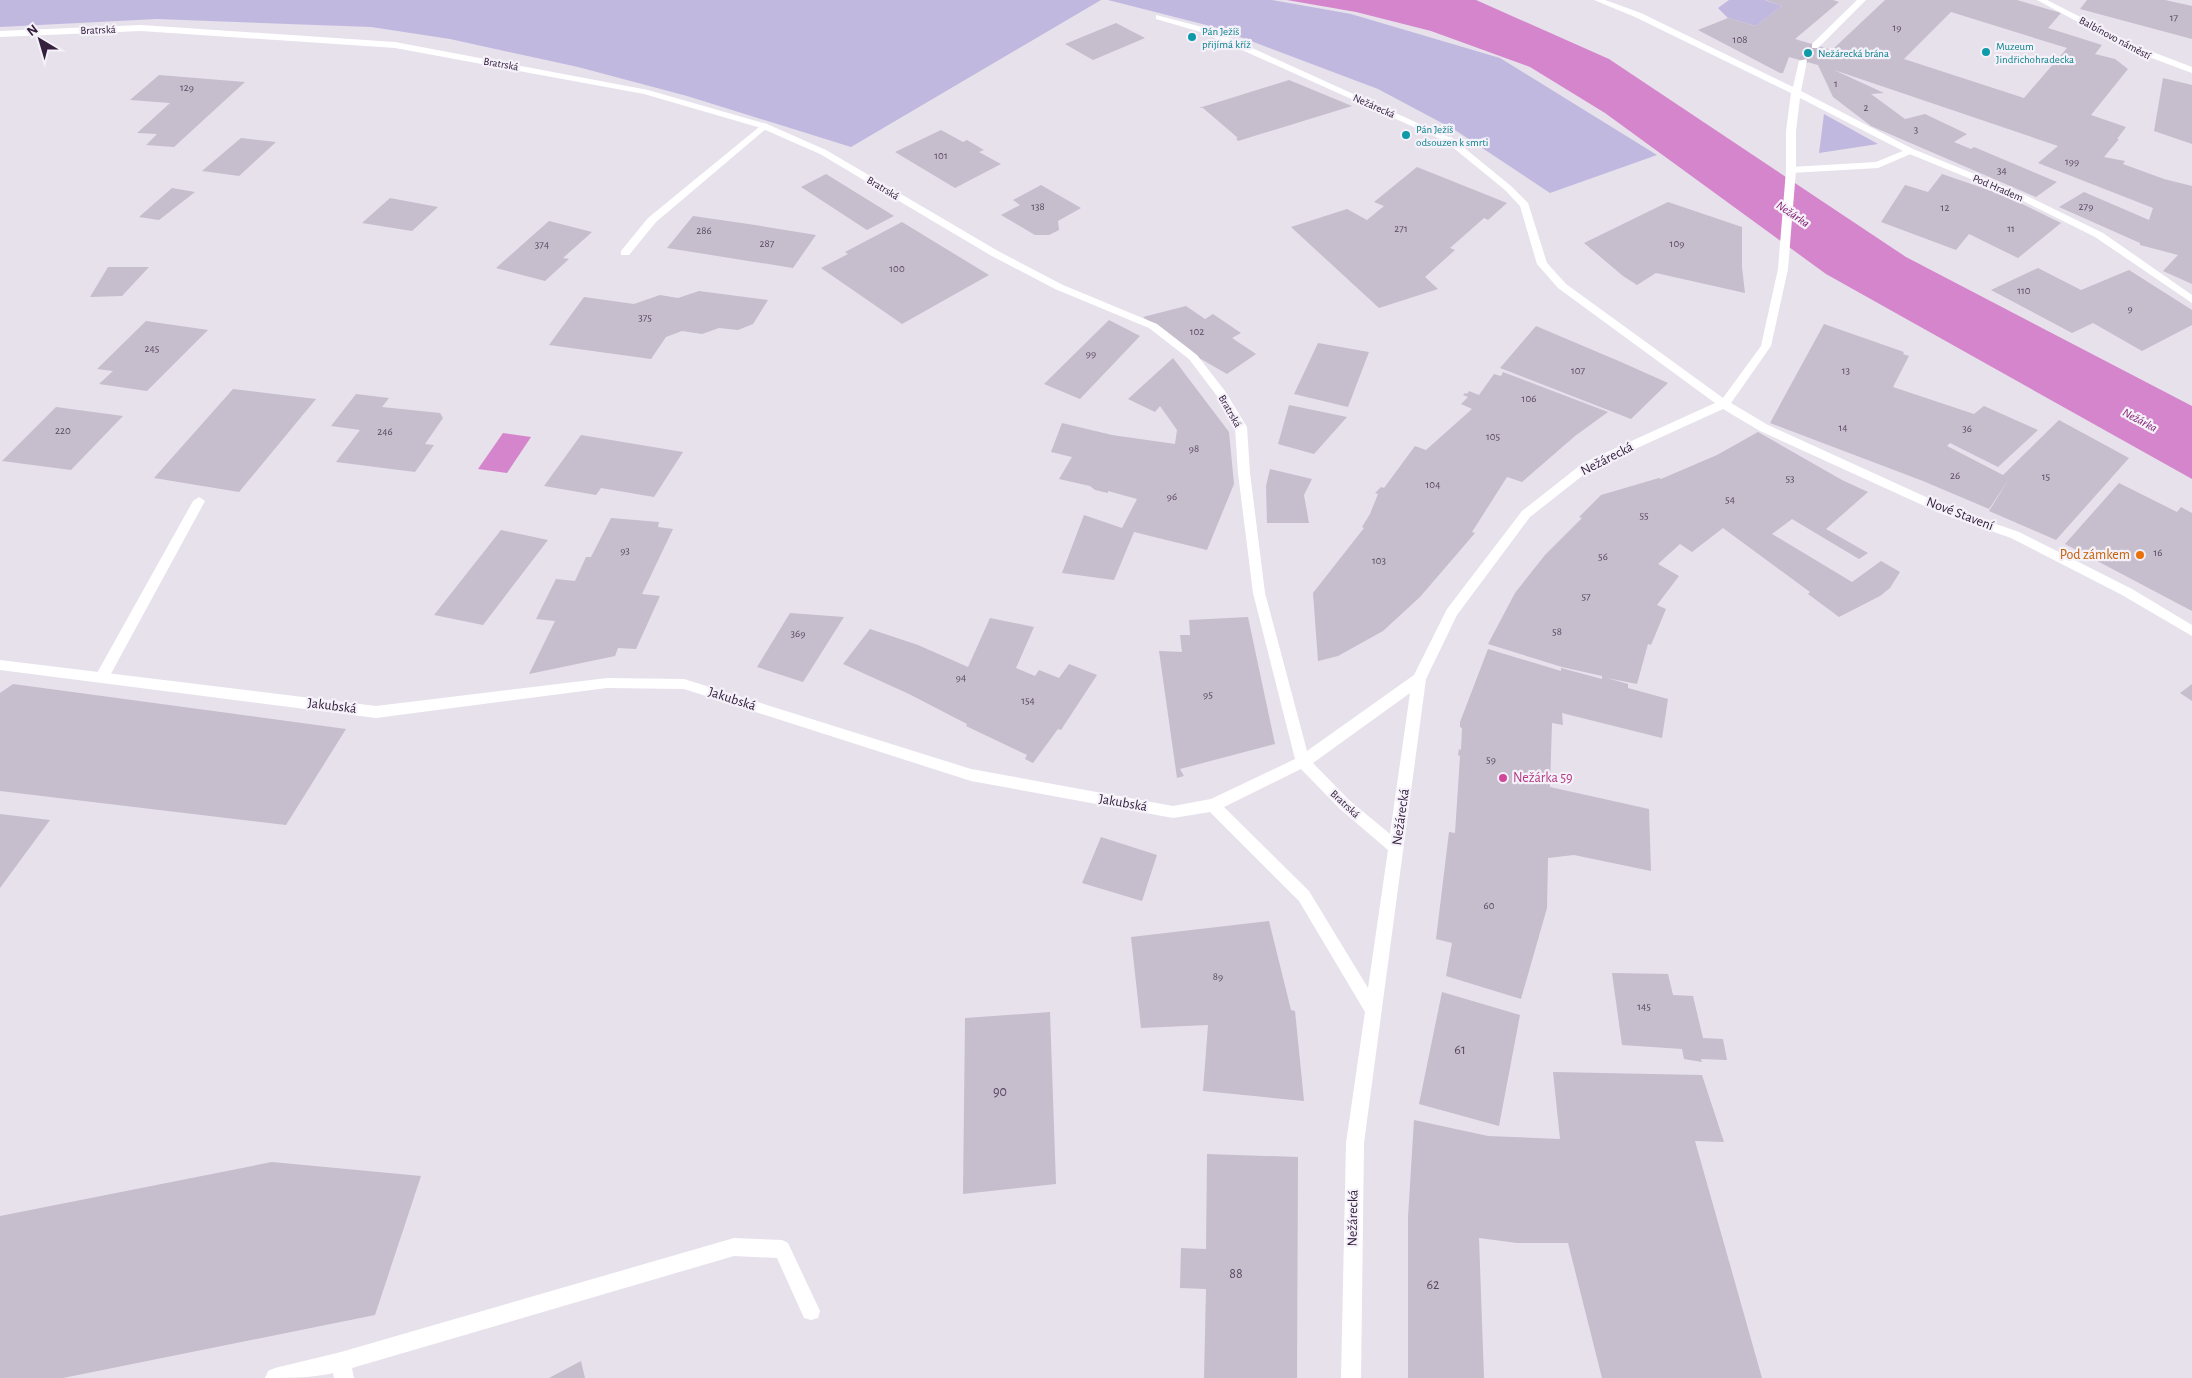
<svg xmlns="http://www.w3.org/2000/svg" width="2192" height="1378" viewBox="0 0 2192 1378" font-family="'Alegreya Sans',sans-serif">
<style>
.green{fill:#c1b8df}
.water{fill:#d585cb}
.building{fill:#c6bdcd;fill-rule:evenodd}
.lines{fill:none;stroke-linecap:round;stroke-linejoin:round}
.minor-tunnel{stroke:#c3bac9;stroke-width:9;stroke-dasharray:9 4.5;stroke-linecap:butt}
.service{fill:#fff;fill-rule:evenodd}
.minor{fill:#fff;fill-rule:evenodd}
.culture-dot{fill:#0f9aa8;stroke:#f5f1f9;stroke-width:2}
.food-dot{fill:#e8710a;stroke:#f5f1f9;stroke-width:2}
.hotel-dot{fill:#d1479c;stroke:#f5f1f9;stroke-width:2}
.labels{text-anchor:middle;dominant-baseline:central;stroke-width:4.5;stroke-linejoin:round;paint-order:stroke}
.number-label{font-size:11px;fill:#594762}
.far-street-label{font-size:11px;fill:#35203e;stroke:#f5f1f9}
.far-culture-label{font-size:11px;fill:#0d838f;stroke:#f5f1f9;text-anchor:start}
.far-water-label{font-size:12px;font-style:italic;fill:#7d176f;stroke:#f5f1f9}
.street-label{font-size:14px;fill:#35203e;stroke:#f5f1f9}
.food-label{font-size:14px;fill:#c56008;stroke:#f5f1f9;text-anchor:end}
.hotel-label{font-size:14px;fill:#b23c85;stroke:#f5f1f9;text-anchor:start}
.near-number-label{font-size:14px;fill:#594762}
</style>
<rect width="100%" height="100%" fill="#e7e1ec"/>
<!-- green -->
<path class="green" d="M0,0H1101L851,147L687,96L578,67L450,39L371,27L157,19L0,27Z
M1108,0H1272L1351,14L1500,58L1657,155L1550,193L1455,130L1378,89L1214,27Z
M1729,0H1765L1782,6L1756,26L1728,18L1718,8Z
M1824,114L1878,144L1819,153Z"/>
<!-- water -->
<path class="water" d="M1287,0H1476L1609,59L1906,257L2192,406V479L1826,274L1605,113L1530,67L1431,31L1356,12Z
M503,433L531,437L507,473L478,469Z"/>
<!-- building -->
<path class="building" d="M1766,0H1833L1839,2L1795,39L1832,50L1885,0H2017L2061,13L2048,28L2102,45L2095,54L2115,59L2128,69L2091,115L2126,127L2117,139H2119L2104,157L2125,161L2123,164L2164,179L2192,186V284L2163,271L2178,255L2140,245V243L2059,207L2084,192L2149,220L2153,208L2038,163L2058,146L1834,70L1884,93L1871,94L1905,119L1925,114L1967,134L1954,142L1971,149L1974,147L2057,182L2036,197L1871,126L1833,97L1818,65L1789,57L1783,73H1780L1698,30L1728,18L1756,26L1782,6ZM1951,12L2067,48L2024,98L1904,59Z
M2087,0H2165L2192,6V39L2080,9Z
M1116,23L1145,38L1093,60L1065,44Z
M159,75L245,82L174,147L146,145L157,134L137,133L170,103L130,100Z
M2163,78L2192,85V144L2154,131Z
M1289,80L1352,106L1238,141L1236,138H1238L1203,108H1199Z
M941,130L963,142L967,140L984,150L979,152L1001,164L955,188L895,152Z
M241,138L276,142L239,176L202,171Z
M1417,167L1507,203L1488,220L1484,218L1450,248L1455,250L1425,277L1438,289L1379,308L1291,227L1347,209L1367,220L1384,206L1374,202Z
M826,174L894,216L867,230L801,187Z
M1942,174L2006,196L2061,223L2018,258L1969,234L1956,250L1881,222L1905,185L1928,192Z
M1041,185L1081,208L1058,221L1059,230L1049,235H1035L1001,215L1020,205L1013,200Z
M172,188L195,192L159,220L139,217Z
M390,198L438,207L412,231L362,223Z
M1668,202L1742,227V267L1745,293L1656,273L1637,285L1623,276L1584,243Z
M693,216L755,225L816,235L793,268L667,248Z
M549,221L592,232L563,258L569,259L545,281L496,268Z
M902,222L989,275L902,324L821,268L848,254L845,252Z
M108,267H149L122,296L90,297Z
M2038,268L2081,290L2129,270L2192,310V325L2142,351L2093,323L2072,333L1991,290Z
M699,291L768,300L753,324L738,330L719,328L702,334L682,331L666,337L651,359L549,345L584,297L634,304L660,295L678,298Z
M1186,306L1205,319L1213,314L1241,333L1232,338L1256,354L1227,374L1187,351L1143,317Z
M1109,320L1140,336L1080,399L1044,384Z
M146,321L208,330L147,391L99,384L113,371L97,369Z
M1824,324L1904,352L1903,354L1909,356L1893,387L1974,414L1984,406L2038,430L1998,467L1950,443L1947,446L2003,475L2059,420L2129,458L2056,540L1989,511L2009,479L1989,509L1923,481L1770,423Z
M1536,326L1621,362L1668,383L1631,419L1500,368Z
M1318,343L1369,352L1348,407L1294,394Z
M1173,358L1229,432L1234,484L1207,550L1134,532L1114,580L1062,573L1084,515L1122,528L1137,499L1108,491V493L1095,490L1090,486L1059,479L1072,457L1051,452L1062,423L1112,435L1175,444L1177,430L1160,406L1155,412L1128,399Z
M1503,372L1608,412L1575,436L1522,482L1507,477L1472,532L1475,533L1420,597L1383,631L1338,656L1318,661L1313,593L1364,528L1362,527L1370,514L1378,494L1375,493L1381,487L1384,488L1415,446L1426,450L1472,409L1461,404L1468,397L1463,395L1465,393L1467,394L1469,391L1479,395L1494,374L1501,376Z
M233,389L316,399L239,492L154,478Z
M356,394L389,398L382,407L440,413L443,418L425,444L434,445L415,472L336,462L360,430L331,426Z
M1289,405L1347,417L1314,454L1278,444Z
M56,407L123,416L71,470L2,461Z
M1758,432L1842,480L1868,492L1826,529L1868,553L1859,559L1792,519L1772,534L1852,582L1881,561L1900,572L1890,588L1880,596L1839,617L1808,594L1810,592L1723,528L1692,552L1680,544L1658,564L1679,576L1657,605L1666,609L1651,645L1648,644L1637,684L1607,678L1628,684V688L1668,699L1662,738L1562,713L1563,725L1552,723L1550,787L1649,809L1651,871L1574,855L1548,858L1547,908L1521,999L1446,976L1452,943L1436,939L1449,832L1455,833L1460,756L1458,755L1459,749L1461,750L1462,728L1460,727V722L1488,649L1561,671V668L1602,679V676L1562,667L1488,644L1515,593L1545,555L1582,518L1579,517L1601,495L1659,478L1661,479L1717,455Z
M581,435L683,452L654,497L601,488L596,495L544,486Z
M1270,469L1312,479L1304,495L1309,523H1267L1266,486Z
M2119,483L2177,512L2181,507L2192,513V611L2065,544Z
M611,518L659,522L658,527L673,529L642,594L660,596L636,649L618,648L615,656L529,674L555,621L536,619L556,579L575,581L586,557H591Z
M501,530L548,540L483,625L434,615Z
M790,613L844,617L803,682L757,667Z
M1248,617L1275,744L1180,769L1184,776L1177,778L1159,651L1182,652L1180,635H1190L1189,620Z
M990,618L1034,627L1016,668L1035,676L1039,670L1059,678L1069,664L1097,675L1061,730L1058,729L1033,763L1025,759L1027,755L966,726L967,724L909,694L843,664L870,629L918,645L968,667Z
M13,684L346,729L286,825L0,791V693Z
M2192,684V701L2180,693Z
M0,814L50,820L0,888Z
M1101,837L1157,855L1142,901L1082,883Z
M1269,921L1291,1010L1295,1011L1304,1101L1203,1091L1208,1025L1141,1028L1131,937Z
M1612,973L1668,974L1673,995L1693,996L1703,1038L1723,1039L1727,1060L1701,1059L1702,1062L1684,1059L1682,1049L1622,1045Z
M1442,992L1520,1015L1499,1126L1419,1104Z
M1050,1012L1056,1184L963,1194L965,1018Z
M1553,1072L1702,1075L1724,1142L1695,1141L1762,1378H1602L1568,1243H1517L1479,1238L1484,1378H1408V1217L1414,1120L1488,1136L1560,1139Z
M1207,1154L1298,1157L1297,1378H1204L1206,1289L1180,1288L1181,1248L1206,1249Z
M272,1162L421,1176L375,1315L63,1378H0V1216Z
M581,1361L585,1378H549Z"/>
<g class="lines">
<!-- minor-tunnel -->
<path class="minor-tunnel" d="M1803,61L1815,46"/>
<!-- service -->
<path class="service" d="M1156,15L1210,29L1453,139L1451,141H1445L1204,33L1156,19Z
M764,123L767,124V128L656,222L629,255H621V251L648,218Z
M1910,148L1913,149V153L1878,168L1791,173L1786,170L1791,167L1876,162Z
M199,497L205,501L107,681L102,682L97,681L95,677L97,673L193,501Z
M734,1238L782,1240L788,1243L820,1311L818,1318L811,1320L804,1318L777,1258L734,1256L352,1368L354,1378H334L331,1362L334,1355L341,1352Z"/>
<!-- minor -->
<path class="minor" d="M1594,0H1605L1641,13L1793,87L1799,61L1806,59L1807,61L1801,91L1913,149L2021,193L2103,233L2192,295V303L2095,237L2015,197L1907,153L1800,98L1796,131V170L1788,269L1771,346L1731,403L1768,425L1950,508L2019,532L2132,589L2192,625V636L2122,595L2011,538L1942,514L1760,431L1723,409L1591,469L1530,517L1457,615L1426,679L1364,1143L1361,1378H1341L1346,1143L1365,1012L1299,901L1210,812L1173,818L971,781L684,689L607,688L376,718L0,670V660L376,706L607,678L684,679L971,769L1173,806L1211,799L1295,759L1253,593L1238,473L1235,427L1217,396L1189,359L1149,328L1055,289L990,255L820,154L761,128L644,94L395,48L141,31L0,37V31L141,25L395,42L648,90L767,124L826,150L998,251L1063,285L1157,324L1197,355L1225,391L1247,427L1250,473L1265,593L1307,751L1414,675L1447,609L1522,511L1583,463L1715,403L1558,288L1537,264L1520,206L1505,190L1445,141V137H1451L1511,186L1528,203L1547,263L1566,284L1723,398L1761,346L1778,269L1786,170V131L1791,93L1635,17ZM1410,693L1390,834L1349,800L1313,763ZM1301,769L1339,808L1388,850L1368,988L1309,891L1224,807Z
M1857,0H1866L1818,48H1812V44Z
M2037,0H2047L2137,46L2192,67V73L2130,50Z
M341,1352L348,1355L351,1362L348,1369C321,1378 294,1378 265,1378L268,1371L275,1368Z"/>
</g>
<!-- markers -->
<g class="culture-dot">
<circle cx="1192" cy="37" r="5"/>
<circle cx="1986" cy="52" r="5"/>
<circle cx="1808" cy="53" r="5"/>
<circle cx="1406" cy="135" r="5"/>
</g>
<circle class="food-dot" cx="2140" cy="555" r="5"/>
<circle class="hotel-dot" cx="1503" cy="778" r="5"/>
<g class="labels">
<!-- number labels -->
<g class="number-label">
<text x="2174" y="17">17</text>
<text x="1897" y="27">19</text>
<text x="1740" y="39">108</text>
<text x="1836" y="83">1</text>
<text x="187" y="87">129</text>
<text x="1866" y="107">2</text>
<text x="1916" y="129">3</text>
<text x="941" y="155">101</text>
<text x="2072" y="161">199</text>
<text x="2002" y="170">34</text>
<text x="1038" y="206">138</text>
<text x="2086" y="206">279</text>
<text x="1945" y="207">12</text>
<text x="1401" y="228">271</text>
<text x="2011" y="228">11</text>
<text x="704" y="230">286</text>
<text x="767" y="243">287</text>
<text x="1677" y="243">109</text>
<text x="542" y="244">374</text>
<text x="897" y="268">100</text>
<text x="2024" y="290">110</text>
<text x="2130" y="308">9</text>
<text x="645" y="317">375</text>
<text x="1197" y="331">102</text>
<text x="152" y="348">245</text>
<text x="1091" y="353">99</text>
<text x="1578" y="370">107</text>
<text x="1846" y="370">13</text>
<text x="1529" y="398">106</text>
<text x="1843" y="427">14</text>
<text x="1967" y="428">36</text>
<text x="63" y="430">220</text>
<text x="385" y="431">246</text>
<text x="1493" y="436">105</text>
<text x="1194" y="448">98</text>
<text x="1955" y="475">26</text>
<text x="2046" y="476">15</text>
<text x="1790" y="478">53</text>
<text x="1433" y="484">104</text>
<text x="1172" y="496">96</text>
<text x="1730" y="499">54</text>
<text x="1644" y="515">55</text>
<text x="625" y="550">93</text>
<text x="2158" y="552">16</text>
<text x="1603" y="556">56</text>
<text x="1379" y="560">103</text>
<text x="1586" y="596">57</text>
<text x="1557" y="631">58</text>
<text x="798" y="633">369</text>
<text x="961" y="677">94</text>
<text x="1208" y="694">95</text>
<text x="1028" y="700">154</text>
<text x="1491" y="759">59</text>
<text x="1489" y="905">60</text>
<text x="1218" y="976">89</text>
<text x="1644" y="1006">145</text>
</g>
<!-- far-street labels -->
<g class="far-street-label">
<text transform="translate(98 30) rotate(-2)">Bratrská</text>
<text transform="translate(2115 38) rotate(28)">Balbínovo náměstí</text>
<text transform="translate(501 64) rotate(10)">Bratrská</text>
<text transform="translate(1374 106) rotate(24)">Nežárecká</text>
<text transform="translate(883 188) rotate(31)">Bratrská</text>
<text transform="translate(1998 188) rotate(23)">Pod Hradem</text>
<text transform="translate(1230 411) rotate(60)">Bratrská</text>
<text transform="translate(1345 804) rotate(43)">Bratrská</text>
</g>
<!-- far-culture labels -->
<g class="far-culture-label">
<text x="1202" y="31">Pán Ježíš<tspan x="1202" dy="13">přijímá kříž</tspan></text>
<text x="1996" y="46">Muzeum<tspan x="1996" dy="13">Jindřichohradecka</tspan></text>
<text x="1818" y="53">Nežárecká brána</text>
<text x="1416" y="129">Pán Ježíš<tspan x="1416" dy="13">odsouzen k smrti</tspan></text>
</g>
<!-- far-water labels -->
<g class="far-water-label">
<text transform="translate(1793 214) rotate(34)">Nežárka</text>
<text transform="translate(2140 420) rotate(28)">Nežárka</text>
</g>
<!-- street labels -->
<g class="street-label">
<text transform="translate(1607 459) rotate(-27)">Nežárecká</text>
<text transform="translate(1960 514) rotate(21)">Nové Stavení</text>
<text transform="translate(732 699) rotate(18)">Jakubská</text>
<text transform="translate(332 706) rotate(7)">Jakubská</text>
<text transform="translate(1123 803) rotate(10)">Jakubská</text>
<text transform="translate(1401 817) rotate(-82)">Nežárecká</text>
<text transform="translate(1353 1218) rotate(-89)">Nežárecká</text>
</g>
<!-- food labels -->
<g class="food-label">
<text x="2130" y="555">Pod zámkem</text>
</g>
<!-- hotel labels -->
<g class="hotel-label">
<text x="1513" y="778">Nežárka 59</text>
</g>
<!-- near-number labels -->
<g class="near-number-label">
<text x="1460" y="1050">61</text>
<text x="1000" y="1092">90</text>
<text x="1236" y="1274">88</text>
<text x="1433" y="1285">62</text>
</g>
</g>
<!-- north arrow -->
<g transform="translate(40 40) rotate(322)" stroke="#f5f1f9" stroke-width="4" paint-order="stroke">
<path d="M0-4L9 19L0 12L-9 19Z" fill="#35203e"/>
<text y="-8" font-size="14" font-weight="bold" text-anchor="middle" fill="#35203e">N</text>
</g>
</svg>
